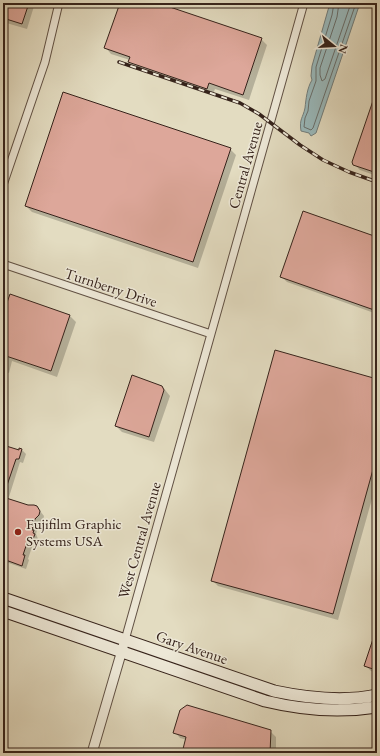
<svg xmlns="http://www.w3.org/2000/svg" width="380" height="756" viewBox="0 0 380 756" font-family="'EB Garamond',serif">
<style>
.water{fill:#99b9bc;stroke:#717d7c}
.shadow{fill:#0003}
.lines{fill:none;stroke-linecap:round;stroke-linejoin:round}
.shore{stroke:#686e6c;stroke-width:1}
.building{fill:#dda79a;stroke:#36231b}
.minor-casing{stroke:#615144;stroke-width:9}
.tertiary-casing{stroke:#615144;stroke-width:11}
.secondary-casing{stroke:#36231b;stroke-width:13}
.minor{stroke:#ede8d7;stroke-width:7}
.tertiary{stroke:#ede8d7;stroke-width:9}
.secondary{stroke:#ede8d7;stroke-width:11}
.rail-casing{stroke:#36231b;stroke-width:3.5}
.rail{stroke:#ede8d7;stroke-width:2;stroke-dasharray:6;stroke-linecap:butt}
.poi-dot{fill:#8f2418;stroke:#ede8d7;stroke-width:1.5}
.labels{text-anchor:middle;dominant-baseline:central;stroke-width:3;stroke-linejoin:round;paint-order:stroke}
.street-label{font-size:15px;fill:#36231b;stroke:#ede8d7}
.poi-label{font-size:15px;fill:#36231b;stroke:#ede8d7;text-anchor:start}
</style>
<rect width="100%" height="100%" fill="#e3dcc1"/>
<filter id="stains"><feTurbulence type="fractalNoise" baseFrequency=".005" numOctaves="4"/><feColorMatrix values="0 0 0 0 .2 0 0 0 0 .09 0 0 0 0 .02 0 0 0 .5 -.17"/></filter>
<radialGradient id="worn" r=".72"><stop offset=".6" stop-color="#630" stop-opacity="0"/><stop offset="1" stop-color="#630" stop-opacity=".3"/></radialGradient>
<!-- water -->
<path class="water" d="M330,3H360L316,133L311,136L309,133L301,131C299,119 303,118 305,108C306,99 307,88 312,80L311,76L312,66Z"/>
<!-- shadow -->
<path class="shadow" d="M3,3H35L27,29L3,22Z
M121,3H155L261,39L267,45L249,100L215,89L213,94L135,68L129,62L130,60L111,54L106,48Z
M377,92V176L360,170L354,164Z
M230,149L236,155L198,268L32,212L26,206Z
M377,238V314L287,282L281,276Z
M70,316L76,322L57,377L12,361L9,373L3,371V317Z
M377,380V481L338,620L218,586L212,580Z
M162,386L170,396L154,442L122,432L116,426Z
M3,446L19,451L22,450L26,454L23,463L20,462L8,500L28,507H37L44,516L43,520L39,523L36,534L38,539L37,542H36L35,545L33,544L28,559L29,560L26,569L3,561Z
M377,631V673L371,671L365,665Z
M270,731L276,737V753H183L187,740L180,738L175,732Z"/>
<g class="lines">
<!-- shore -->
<path class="shore" d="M334,3L332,15L316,67V81L309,101L308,111L305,118L304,127L311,130L313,128L356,3
M339,3L337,17L320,68V75L322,81L325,79L351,3"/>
</g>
<!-- building -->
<path class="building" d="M3,3H29L22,24L3,18Z
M120,3H158L262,38L243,95L209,83L207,89L128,62L130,57L104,48Z
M377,89V173L353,165L352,162Z
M63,92L231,148L193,262L25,206Z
M303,211L377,237V311L280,277Z
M10,294L70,315L51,371L6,356L3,367V314Z
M275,350L377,379V455L333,614L211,581Z
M132,375L162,386L164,390L149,437L115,426Z
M3,445L19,450V448L22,449L19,459H16L3,497Z
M3,497L28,505H34L37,506L40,511L39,515L35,519L32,530H34L33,533L35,534L33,539L31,538L30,541L28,540L23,555H25L22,566L3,559Z
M377,627V667L376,670L364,666Z
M187,705L271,730L270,753H182L186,737L173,733L180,710Z"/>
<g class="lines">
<!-- minor casing -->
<g class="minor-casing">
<path id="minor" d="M3,185L45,62L59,3
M3,264L211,334
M125,640L304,3"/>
</g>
<!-- tertiary casing -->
<g class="tertiary-casing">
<path id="tertiary" d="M92,753L125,640"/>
</g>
<!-- secondary casing -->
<g class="secondary-casing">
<path id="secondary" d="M3,598L274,691C307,698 344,702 377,695
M3,611L265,701C302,710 339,713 377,707"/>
</g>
<!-- minor -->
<use href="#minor" class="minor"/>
<!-- tertiary -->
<use href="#tertiary" class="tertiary"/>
<!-- secondary -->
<use href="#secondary" class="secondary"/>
<!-- rail casing -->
<g class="rail-casing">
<path id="rail" d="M119,62L240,103L259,114L300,145L323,160L349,172L377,182"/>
</g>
<!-- rail -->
<use href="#rail" class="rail"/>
</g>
<!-- markers -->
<circle class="poi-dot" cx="18" cy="532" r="4"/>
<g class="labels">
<!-- street labels -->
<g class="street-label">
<text transform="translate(245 165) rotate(-74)">Central Avenue</text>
<text transform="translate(111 287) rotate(18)">Turnberry Drive</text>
<text transform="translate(139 540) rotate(-74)">West Central Avenue</text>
<text transform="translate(192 647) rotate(19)">Gary Avenue</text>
</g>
<!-- poi labels -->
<g class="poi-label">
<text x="26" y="523">Fujifilm Graphic<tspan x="26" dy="17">Systems USA</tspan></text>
</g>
</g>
<!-- margin -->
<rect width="380" height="756" fill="none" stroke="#e3dcc1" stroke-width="16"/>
<rect x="4" y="4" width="372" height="748" fill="none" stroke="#36231b" stroke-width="2"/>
<rect x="8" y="8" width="364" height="740" fill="none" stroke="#36231b"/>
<!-- north arrow -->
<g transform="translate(334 46) rotate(108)" stroke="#ede8d7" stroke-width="3" paint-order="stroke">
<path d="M0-3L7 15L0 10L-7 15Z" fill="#36231b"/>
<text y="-6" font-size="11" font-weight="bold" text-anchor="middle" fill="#36231b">N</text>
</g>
<rect width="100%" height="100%" filter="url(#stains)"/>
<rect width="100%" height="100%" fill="url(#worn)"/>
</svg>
